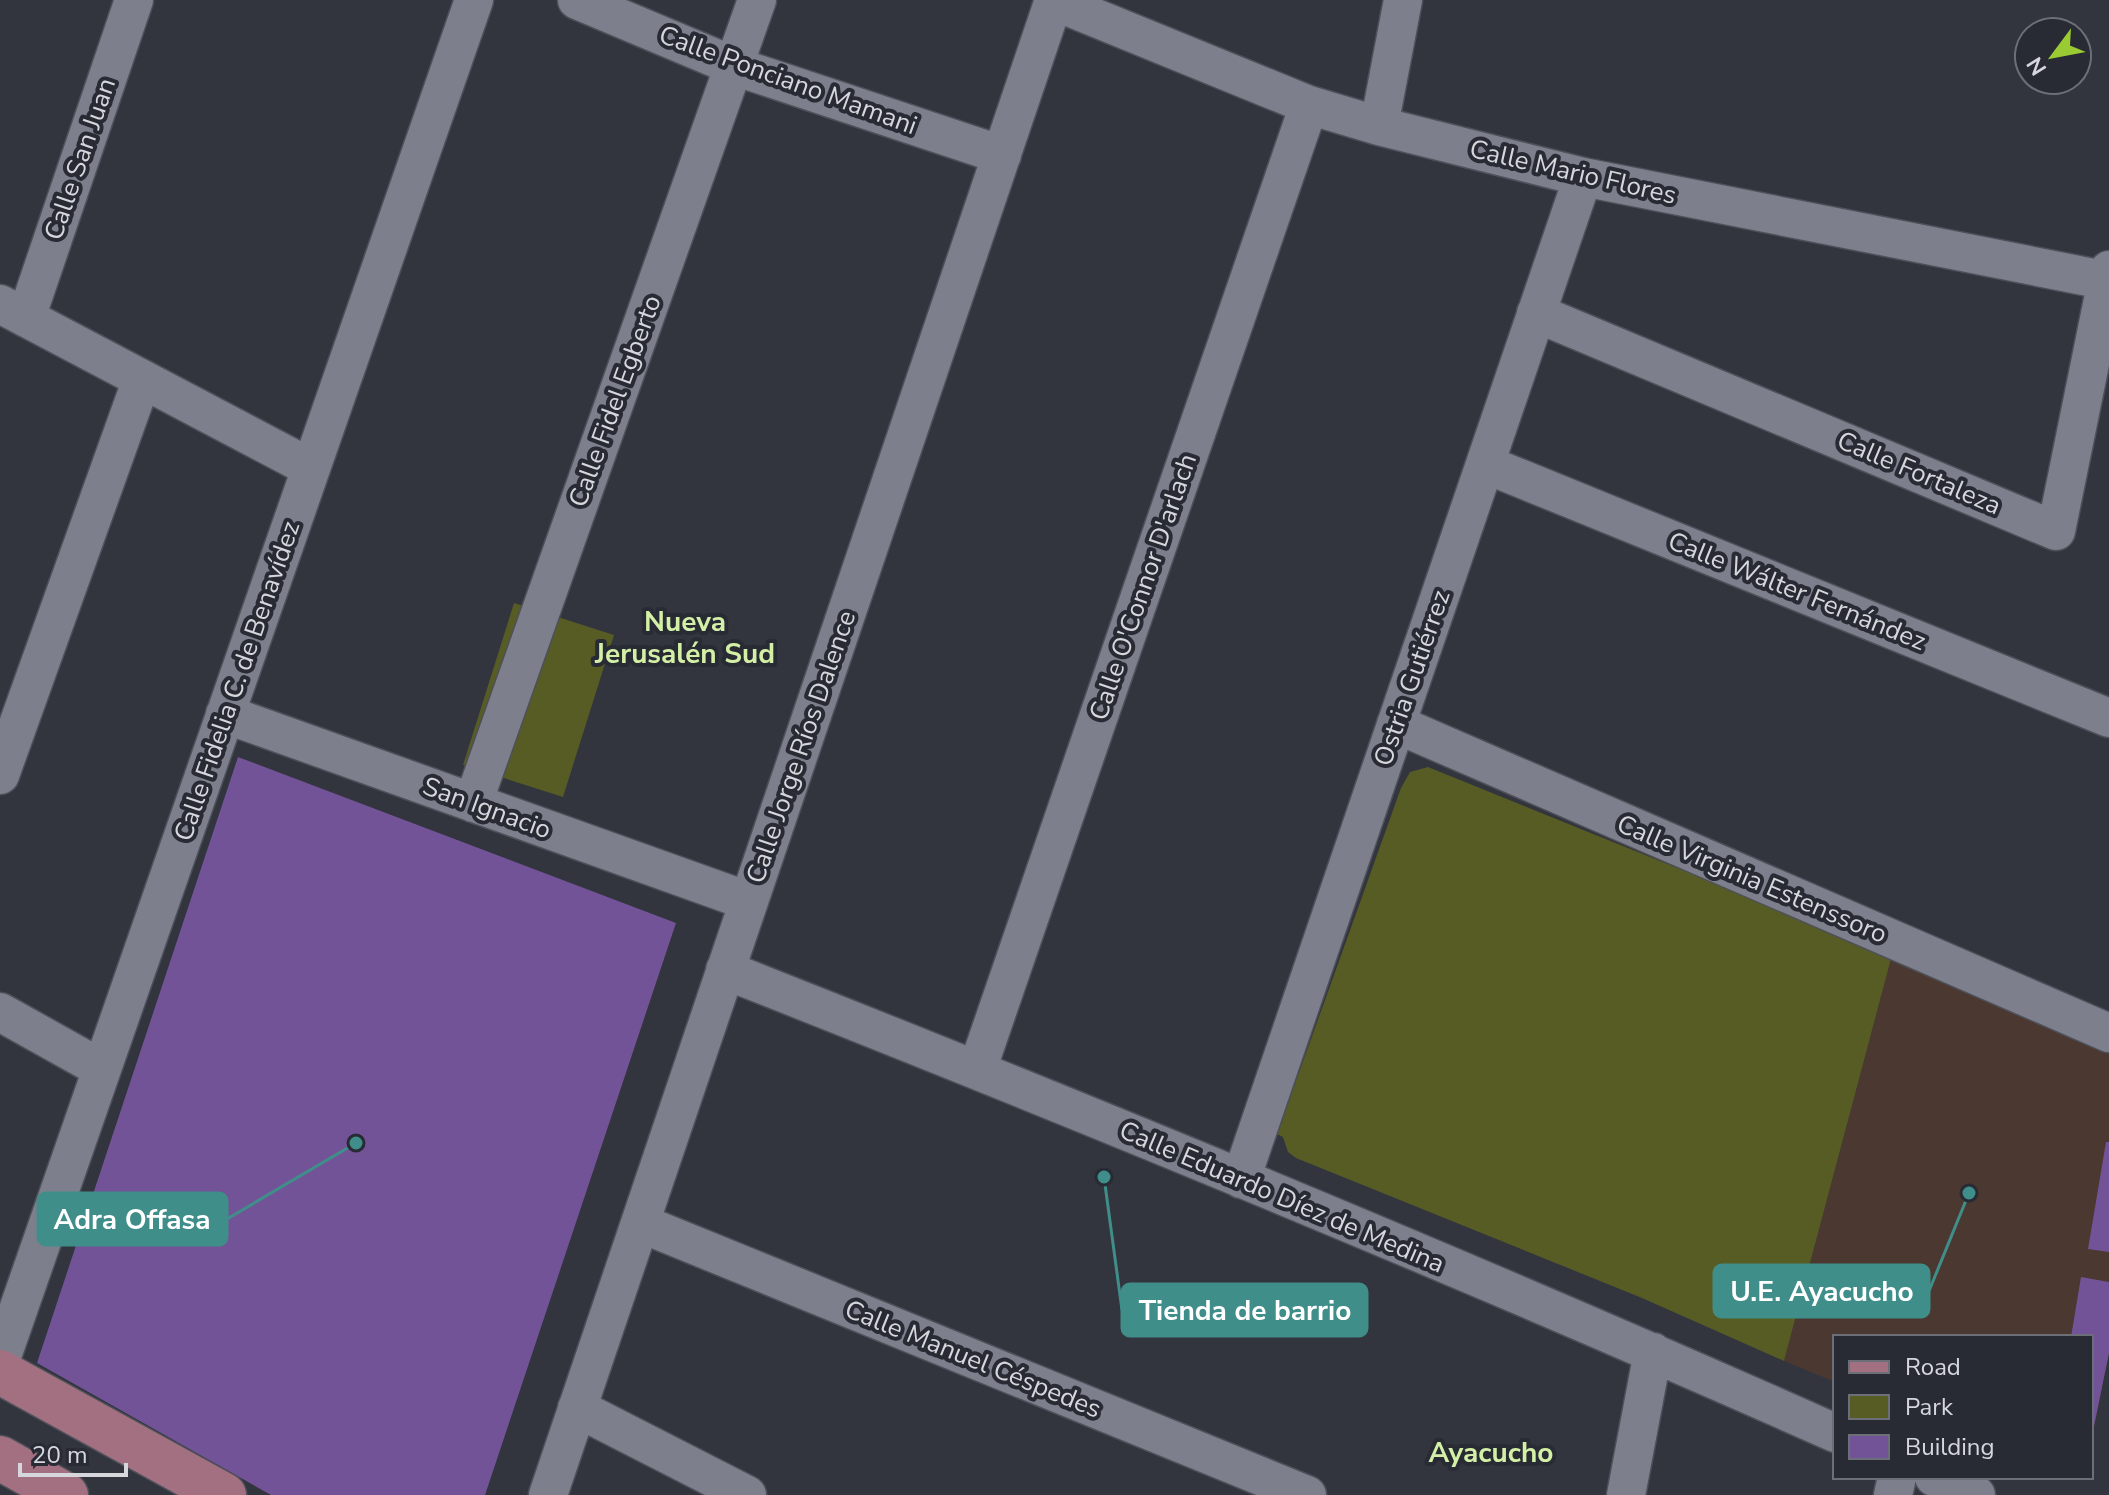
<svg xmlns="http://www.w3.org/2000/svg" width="2109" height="1495" viewBox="0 0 2109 1495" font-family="'Nunito Sans',sans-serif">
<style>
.education{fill:#4b3830}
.green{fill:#575c25}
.building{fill:#725397}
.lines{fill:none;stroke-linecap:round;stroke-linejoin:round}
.minor-casing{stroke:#4e5059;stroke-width:41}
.primary-casing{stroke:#4e5059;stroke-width:47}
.minor{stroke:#7d808c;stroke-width:38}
.primary{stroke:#a27081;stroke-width:44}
.labels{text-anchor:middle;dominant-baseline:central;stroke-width:8;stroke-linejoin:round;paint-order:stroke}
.street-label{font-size:26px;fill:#d5d7dd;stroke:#282a34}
.neighbourhood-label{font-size:28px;font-weight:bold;fill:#d3f0a6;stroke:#282a34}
.leader{fill:none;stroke:#408e8a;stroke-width:3}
.callout-dot{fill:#408e8a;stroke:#282a34;stroke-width:3}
.callout{fill:#408e8a;stroke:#408e8a;stroke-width:3}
.callout-label{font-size:28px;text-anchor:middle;font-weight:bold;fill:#fff}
</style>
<rect width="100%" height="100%" fill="#32343e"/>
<!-- education -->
<path class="education" d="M1892,955L2109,1049V1353L2091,1443V1337H1835V1382L1784,1361Z"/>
<!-- green -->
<path class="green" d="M514,603L614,635L563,797L463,765Z
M1428,767L1892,955L1784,1361L1642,1298L1296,1158L1288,1152L1283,1137L1277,1134L1401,788L1410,772Z"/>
<!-- building -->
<path class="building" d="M238,757L676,923L485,1495H271L37,1363Z
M2106,1142H2109V1252L2088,1249Z
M2081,1277L2109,1282V1353L2092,1436L2091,1337H2071Z"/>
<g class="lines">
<!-- minor casing -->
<g class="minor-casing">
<path id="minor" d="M577,0L734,66L1002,155
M1054,1L1309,105L1379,126L1583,177L2109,281
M1379,126L1403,0
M0,304L311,468
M1536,313L2056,531L2109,270
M26,318L134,0
M1485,464L2109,718
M225,714L748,901
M1396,724L2109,1033
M0,775L142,379
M473,803L757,0
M725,970C1098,1117 1469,1270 1835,1433
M0,1012L102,1069
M977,1070L1309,105
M1241,1179L1583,177
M640,1223L1307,1495
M0,1362L474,0
M577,1408L747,1495
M1934,1477L1976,1495
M548,1495L1054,0
M1626,1495L1653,1352
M1893,1495L1897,1477"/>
</g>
<!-- primary casing -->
<g class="primary-casing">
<path id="primary" d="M0,1372L224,1495
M0,1458L66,1495"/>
</g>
<!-- minor -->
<use href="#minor" class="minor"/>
<!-- primary -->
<use href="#primary" class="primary"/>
</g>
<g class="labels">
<!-- street labels -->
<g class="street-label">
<text transform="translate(788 80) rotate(20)">Calle Ponciano Mamani</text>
<text transform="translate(80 159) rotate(-71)">Calle San Juan</text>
<text transform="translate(1573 172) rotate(13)">Calle Mario Flores</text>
<text transform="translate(615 401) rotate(-70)">Calle Fidel Egberto</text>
<text transform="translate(1919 473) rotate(23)">Calle Fortaleza</text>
<text transform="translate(1143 587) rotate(-71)">Calle O'Connor D'arlach</text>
<text transform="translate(1797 591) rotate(22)">Calle Wálter Fernández</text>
<text transform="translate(1412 678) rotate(-71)">Ostria Gutiérrez</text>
<text transform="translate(237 681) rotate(-71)">Calle Fidelia C. de Benavídez</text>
<text transform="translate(801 747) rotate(-71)">Calle Jorge Ríos Dalence</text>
<text transform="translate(487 808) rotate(20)">San Ignacio</text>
<text transform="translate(1752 879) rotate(23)">Calle Virginia Estenssoro</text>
<text transform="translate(1282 1197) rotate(23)">Calle Eduardo Díez de Medina</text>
<text transform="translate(973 1359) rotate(22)">Calle Manuel Céspedes</text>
</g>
<!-- neighbourhood labels -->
<g class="neighbourhood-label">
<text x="685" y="622">Nueva<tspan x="685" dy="32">Jerusalén Sud</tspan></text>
<text x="1491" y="1453">Ayacucho</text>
</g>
</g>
<!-- callouts -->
<path class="leader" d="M356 1143L227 1219M1969 1193L1929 1291M1104 1177L1122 1310"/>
<g class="callout-dot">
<circle cx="356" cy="1143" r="8"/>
<circle cx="1969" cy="1193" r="8"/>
<circle cx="1104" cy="1177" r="8"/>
</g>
<g class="callout">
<rect x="38" y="1193" width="189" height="52" rx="8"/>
<rect x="1714" y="1265" width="215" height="52" rx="8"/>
<rect x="1122" y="1284" width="245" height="52" rx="8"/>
</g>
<g class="callout-label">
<text x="132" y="1229">Adra Offasa</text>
<text x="1822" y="1301">U.E. Ayacucho</text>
<text x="1245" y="1320">Tienda de barrio</text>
</g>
<!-- legend -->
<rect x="1833" y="1335" width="260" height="144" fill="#282a34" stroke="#6d6f78" stroke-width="2"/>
<rect x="1849" y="1361" width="40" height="12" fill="#a27081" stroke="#6d6f78" stroke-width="2"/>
<text x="1905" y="1375" font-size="24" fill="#d5d7dd">Road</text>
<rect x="1849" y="1395" width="40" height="24" fill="#575c25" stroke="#6d6f78" stroke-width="2"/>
<text x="1905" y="1415" font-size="24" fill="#d5d7dd">Park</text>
<rect x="1849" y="1435" width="40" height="24" fill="#725397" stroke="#6d6f78" stroke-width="2"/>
<text x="1905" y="1455" font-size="24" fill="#d5d7dd">Building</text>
<!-- north arrow -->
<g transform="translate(2053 56) rotate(238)"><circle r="38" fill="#282a34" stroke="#6d6f78" stroke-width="2"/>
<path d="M0-6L14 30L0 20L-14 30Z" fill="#9bcb33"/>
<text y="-12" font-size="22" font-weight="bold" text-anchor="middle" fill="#d5d7dd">N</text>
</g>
<!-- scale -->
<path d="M20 1463v12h106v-12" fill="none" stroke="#d5d7dd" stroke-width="4"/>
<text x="32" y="1463" font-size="24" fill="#d5d7dd" stroke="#282a34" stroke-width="6" paint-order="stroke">20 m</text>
</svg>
